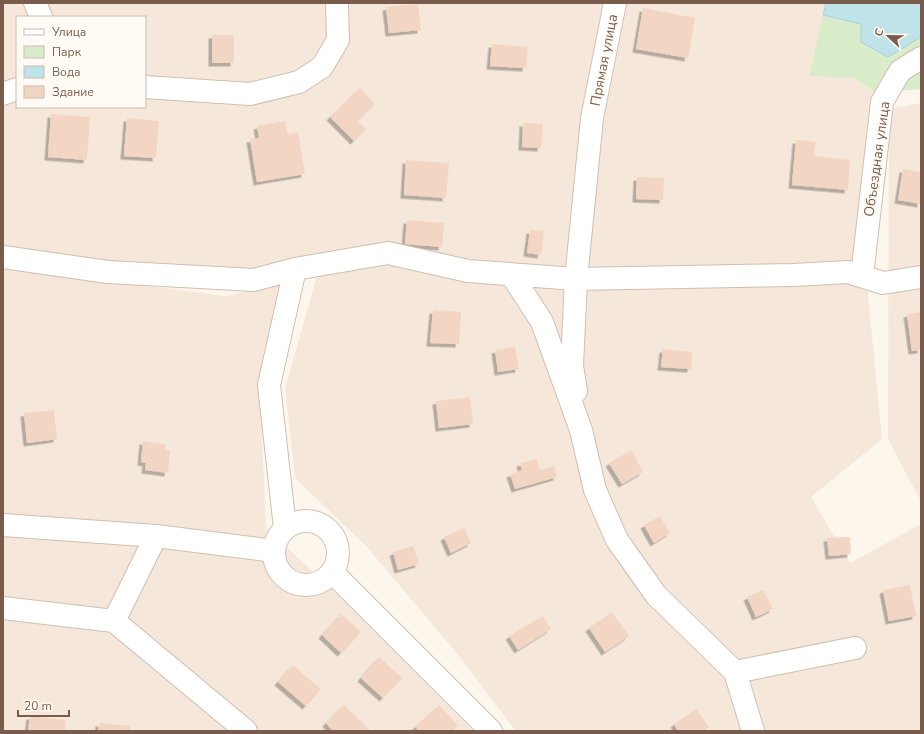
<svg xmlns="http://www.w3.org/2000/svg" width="924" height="734" viewBox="0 0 924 734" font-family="'Nunito Sans',sans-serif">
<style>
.residential{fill:#f5e8da;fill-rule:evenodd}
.green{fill:#d8ecc9}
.water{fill:#bfe3e8;stroke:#a5d3da}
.building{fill:#f3d5c3;filter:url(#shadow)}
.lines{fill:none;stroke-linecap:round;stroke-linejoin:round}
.minor-casing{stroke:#d1beb0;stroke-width:24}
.minor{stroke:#fff;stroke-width:22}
.labels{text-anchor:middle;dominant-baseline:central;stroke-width:3;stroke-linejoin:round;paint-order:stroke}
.street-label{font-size:14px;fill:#7a5c4d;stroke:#fffaf3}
</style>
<defs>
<filter id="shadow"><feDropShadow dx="-3.5" dy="3.5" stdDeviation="0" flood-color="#0004"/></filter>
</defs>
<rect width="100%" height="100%" fill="#fdf6ec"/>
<!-- residential -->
<path class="residential" d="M3,3H826L809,75L854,78L877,93L863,243L882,439L811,497L850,563L921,524V731H516L454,650L367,547L295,478L285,389L317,276L283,282L260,385L266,528L339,596L473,731H3V268L227,296L259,288L246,290L113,261L3,253ZM17,17H145V107H17Z
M921,103V502L888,439L889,109Z"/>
<!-- green -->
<path class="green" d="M823,15L861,24L888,57L921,37V89L877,93L854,78L809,76Z"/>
<!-- water -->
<path class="water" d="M826,3H921V37L888,57L861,42V24L823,15Z"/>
<!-- building -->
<path class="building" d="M418,4L421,30L389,33L386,7Z
M643,8L695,18L688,58L636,49Z
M212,35H234V63H212Z
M492,44L528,47L526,68L490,66Z
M360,88L375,104L357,121L366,129L354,141L330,117Z
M51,114L90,117L87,160L48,157Z
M127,118L159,121L156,158L124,156Z
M285,121L288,134L298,132L305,174L257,182L250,139L259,138L257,126Z
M523,123L543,124L541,148L522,147Z
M796,140L816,142L814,156L850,160L848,190L792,185Z
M406,160L449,163L446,198L404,195Z
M903,169L921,172V204L898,200Z
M637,177L664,178L663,200L636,199Z
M407,220L444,223L442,247L405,244Z
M530,230L544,231L541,255L527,253Z
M433,310L461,312L459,344L430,343Z
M921,312V350L912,351L907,314Z
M515,347L519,369L498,372L495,350Z
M663,349L692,352L691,369L661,367Z
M470,397L473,424L439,428L436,401Z
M54,410L57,439L27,443L24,413Z
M143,441L165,444V450H170L168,473L145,470L146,463L141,462Z
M631,450L643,472L622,484L609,463Z
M537,459L540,470L554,466L557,477L515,489L510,474L522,470L520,463Z
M660,516L670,533L654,543L644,525Z
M464,528L471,543L451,553L444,537Z
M850,537L851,554L829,556L827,538Z
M413,546L419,564L398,570L393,552Z
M910,585L916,616L889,621L883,590Z
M763,590L773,609L756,617L747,597Z
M612,612L629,636L605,652L589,628Z
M341,614L361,632L341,653L322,635Z
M543,616L551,629L518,650L509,636Z
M379,657L402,678L383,698L361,678Z
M293,665L321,689L306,706L278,682Z
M344,705L371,731H333L326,723Z
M439,705L458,725L452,731H419L415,727Z
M696,709L709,727L703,731H678L674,724Z
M30,716L66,720L65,731H28Z
M99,723L130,726L129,731H98Z"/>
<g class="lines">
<!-- minor casing -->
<g class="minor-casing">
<path id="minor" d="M35,3L41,17
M145,87L250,94L299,82L322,67L338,40L337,3
M3,94L17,89
M3,257L108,272L254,280L295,269L388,253L468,271L576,279L793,275L848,272L883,283L921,277
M511,274L542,322L581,430L595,490L617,540L656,595L735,672L753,731
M862,276L882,102L900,71L921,58
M576,391L572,366L576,279L592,118L615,3
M274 553a32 32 0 1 1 64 0a32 32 0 1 1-64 0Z
M3,525L156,536L274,551
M285,528L269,385L295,269
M332,572L491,731
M3,608L114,621L246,731
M114,621L156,536
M735,672L855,648"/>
</g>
<!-- minor -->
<use href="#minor" class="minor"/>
</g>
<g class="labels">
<!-- street labels -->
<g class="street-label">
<text transform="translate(604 60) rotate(-79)">Прямая улица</text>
<text transform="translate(877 159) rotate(-82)">Объездная улица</text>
</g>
</g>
<!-- border -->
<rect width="924" height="734" fill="none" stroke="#7a5c4d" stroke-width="8"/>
<!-- legend -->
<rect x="16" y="16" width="130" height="92" fill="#fffaf3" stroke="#cabbb1"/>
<rect x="24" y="29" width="20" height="6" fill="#ffffff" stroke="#cabbb1"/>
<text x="52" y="36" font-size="12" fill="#7a5c4d">Улица</text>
<rect x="24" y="46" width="20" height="12" fill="#d8ecc9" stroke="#cabbb1"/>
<text x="52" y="56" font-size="12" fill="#7a5c4d">Парк</text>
<rect x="24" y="66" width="20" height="12" fill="#bfe3e8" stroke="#cabbb1"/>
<text x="52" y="76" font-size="12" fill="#7a5c4d">Вода</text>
<rect x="24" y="86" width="20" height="12" fill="#f3d5c3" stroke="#cabbb1"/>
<text x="52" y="96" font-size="12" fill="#7a5c4d">Здание</text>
<!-- north arrow -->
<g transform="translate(888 36) rotate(292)" stroke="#fffaf3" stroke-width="3" paint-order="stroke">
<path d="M0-3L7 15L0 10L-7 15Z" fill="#7a5c4d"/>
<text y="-6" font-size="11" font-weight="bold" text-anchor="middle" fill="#7a5c4d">С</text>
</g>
<!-- scale -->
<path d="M18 710v6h51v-6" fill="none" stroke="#7a5c4d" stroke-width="2"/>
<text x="24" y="710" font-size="12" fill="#7a5c4d" stroke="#fffaf3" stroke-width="3" paint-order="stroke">20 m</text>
</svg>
